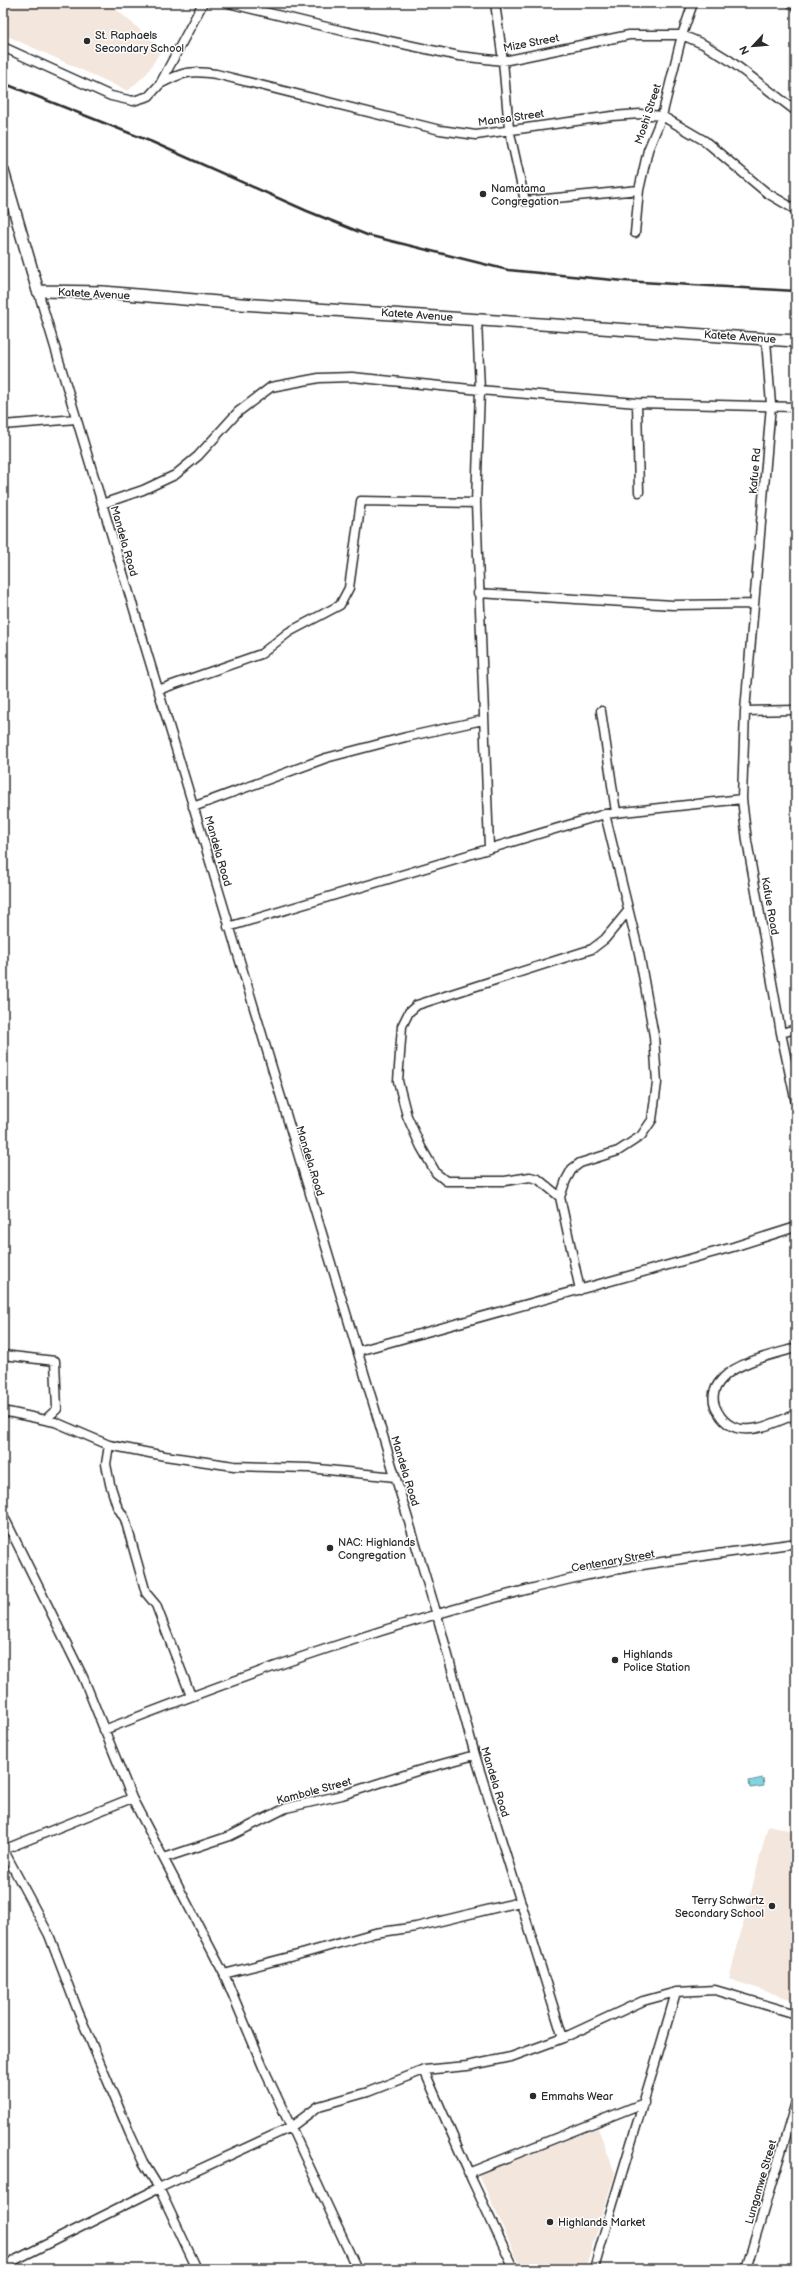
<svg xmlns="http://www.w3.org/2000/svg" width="799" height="2272" viewBox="0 0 799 2272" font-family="'Balsamiq Sans',sans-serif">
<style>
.built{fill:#f3e6dc}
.water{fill:#85d3e2;stroke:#619099}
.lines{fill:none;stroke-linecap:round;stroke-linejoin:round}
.street-casing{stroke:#2b2b2b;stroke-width:11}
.secondary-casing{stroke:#2b2b2b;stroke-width:14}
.street{stroke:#fff;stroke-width:8}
.secondary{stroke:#fff;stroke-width:11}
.rail{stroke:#2b2b2b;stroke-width:2.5}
.poi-dot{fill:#2b2b2b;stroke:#fff;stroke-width:1.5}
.labels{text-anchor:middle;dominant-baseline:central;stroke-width:3;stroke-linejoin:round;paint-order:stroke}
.poi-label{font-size:11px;fill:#2b2b2b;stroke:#fff;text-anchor:start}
.street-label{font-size:11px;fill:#2b2b2b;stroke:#fff}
</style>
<rect width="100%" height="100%" fill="#fff"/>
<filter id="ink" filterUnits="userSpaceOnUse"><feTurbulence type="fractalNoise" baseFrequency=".025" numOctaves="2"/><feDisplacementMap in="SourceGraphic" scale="8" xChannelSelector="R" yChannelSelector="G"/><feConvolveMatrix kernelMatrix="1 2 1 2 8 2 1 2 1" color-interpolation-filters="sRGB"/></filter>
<g filter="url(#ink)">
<!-- built -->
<path class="built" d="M3,3H109L162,49L147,73L128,91L3,34Z
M768,1825L796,1832V2001L729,1979Z
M598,2128L615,2173L585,2269H522L479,2175Z"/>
<!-- water -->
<path class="water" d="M763,1778L764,1786L750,1788L749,1781Z"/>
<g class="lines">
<!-- street casing -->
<g class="street-casing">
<path id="street" d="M228,3L343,31L459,56L503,61L629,35H682L703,44L729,60L796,111
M495,3L503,61L509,129L525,201L639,190
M791,3L796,7
M3,47L111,96L133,101L149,96L160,84L203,3
M160,84C182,72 191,70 216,74L440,130L476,135L612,116L640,114L662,116L705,141L767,193L796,210
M635,233L639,190L648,150L662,116L682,35L693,3
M38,291L437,1615L475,1755L563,2038
M766,340L771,405L745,711L742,799L747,841L781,1033L796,1103
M637,403L639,492
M3,425L76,419
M102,504L143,490L175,475L198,456L238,412L271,387L319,378L352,377L480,390L477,320
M478,593L673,605L754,604
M158,690L261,654L289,632L340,605L349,588L361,501L476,503
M601,711L616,812
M745,711L796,710
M193,807L326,758L406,737L483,720
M489,847L476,503L480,390L637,403L796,407
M228,927L605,814L742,799
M781,1033L796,1029
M560,1197L566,1180L572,1169L580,1163L618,1151L641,1136L652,1120L657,1083L654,1036L639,953L605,814
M580,1290L560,1197L538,1179L530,1177L505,1181H446L436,1173L421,1147L407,1116L398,1081L402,1026L409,1012L417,1005L592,949L605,939L628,911
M796,1348C775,1354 738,1362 723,1378C715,1386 711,1395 715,1406C731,1445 767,1426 796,1414
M358,1351L733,1247L796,1227
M3,1355L55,1361L57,1409L46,1419
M3,1411L55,1422L109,1445L165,1456L234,1466L309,1468L395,1477
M109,1445L106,1464L110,1484L117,1506L125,1519L146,1593L156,1605L191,1696
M3,1515L83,1677L132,1798L224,1974L263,2067L357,2269
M104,1730C257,1670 414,1615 575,1578C647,1562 722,1554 796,1543
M3,1849L49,1935L78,2011L130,2134L143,2162L159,2188L197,2269
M3,1850L132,1798
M164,1858L230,1836L286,1808L342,1795L420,1770L475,1755
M224,1974L305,1953L375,1933L416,1927L520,1902
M424,2070L472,2180L514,2269
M468,2173L644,2103
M3,2266L159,2188L291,2127L319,2106L368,2092L424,2070L467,2066L511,2057L563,2038L643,2001L676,1992L715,1990L796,2014
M594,2269C620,2176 650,2084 676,1992
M746,2269L796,2102"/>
</g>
<!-- secondary casing -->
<g class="secondary-casing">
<path id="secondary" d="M3,171L38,291L103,292L241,304L796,341"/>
</g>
<!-- street -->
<use href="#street" class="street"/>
<!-- secondary -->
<use href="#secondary" class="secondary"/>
<!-- rail -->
<path class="rail" d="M3,83L152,142L307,211L367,235L508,270L624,281L796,291"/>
</g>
</g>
<!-- markers -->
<g class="poi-dot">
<circle cx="87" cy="41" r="4"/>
<circle cx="483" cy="194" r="4"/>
<circle cx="330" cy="1548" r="4"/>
<circle cx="615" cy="1660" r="4"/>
<circle cx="772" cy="1906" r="4"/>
<circle cx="533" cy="2096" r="4"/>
<circle cx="550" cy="2222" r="4"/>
</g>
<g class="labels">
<!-- poi labels -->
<g class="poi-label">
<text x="95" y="35">St. Raphaels<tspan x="95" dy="13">Secondary School</tspan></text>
<text x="491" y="188">Namatama<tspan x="491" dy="13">Congregation</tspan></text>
<text x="338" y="1542">NAC: Highlands<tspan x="338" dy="13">Congregation</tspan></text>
<text x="623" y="1654">Highlands<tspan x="623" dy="13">Police Station</tspan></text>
<text x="764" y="1900" text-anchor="end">Terry Schwartz<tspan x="764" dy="13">Secondary School</tspan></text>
<text x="541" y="2096">Emmahs Wear</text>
<text x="558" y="2222">Highlands Market</text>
</g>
<!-- street labels -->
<g class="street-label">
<text transform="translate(531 43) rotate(-11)">Mize Street</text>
<text transform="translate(648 114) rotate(-72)">Moshi Street</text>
<text transform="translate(511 118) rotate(-8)">Mansa Street</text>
<text transform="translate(94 294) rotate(3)">Katete Avenue</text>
<text transform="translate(417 315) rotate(4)">Katete Avenue</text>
<text transform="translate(740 337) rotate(4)">Katete Avenue</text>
<text transform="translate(755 471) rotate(-85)">Kafue Rd</text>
<text transform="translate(124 541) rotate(74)">Mandela Road</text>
<text transform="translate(218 851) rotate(74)">Mandela Road</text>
<text transform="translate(770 906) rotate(80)">Kafue Road</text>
<text transform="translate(310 1161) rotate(73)">Mandela Road</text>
<text transform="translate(405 1471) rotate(73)">Mandela Road</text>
<text transform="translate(613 1561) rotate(-10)">Centenary Street</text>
<text transform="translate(495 1782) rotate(73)">Mandela Road</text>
<text transform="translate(314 1791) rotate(-15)">Kambole Street</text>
<text transform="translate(761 2182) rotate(-74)">Lungamwe Street</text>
</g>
</g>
<!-- margin -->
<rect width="799" height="2272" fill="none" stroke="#fff" stroke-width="16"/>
<rect x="8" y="8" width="783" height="2256" fill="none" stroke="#2b2b2b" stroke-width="1.5" filter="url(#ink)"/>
<!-- north arrow -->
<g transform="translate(753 46) rotate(244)" stroke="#ffffff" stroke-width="3" paint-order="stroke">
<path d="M0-3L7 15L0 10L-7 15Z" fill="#2b2b2b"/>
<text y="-6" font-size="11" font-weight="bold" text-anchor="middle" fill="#2b2b2b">N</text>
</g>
</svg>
